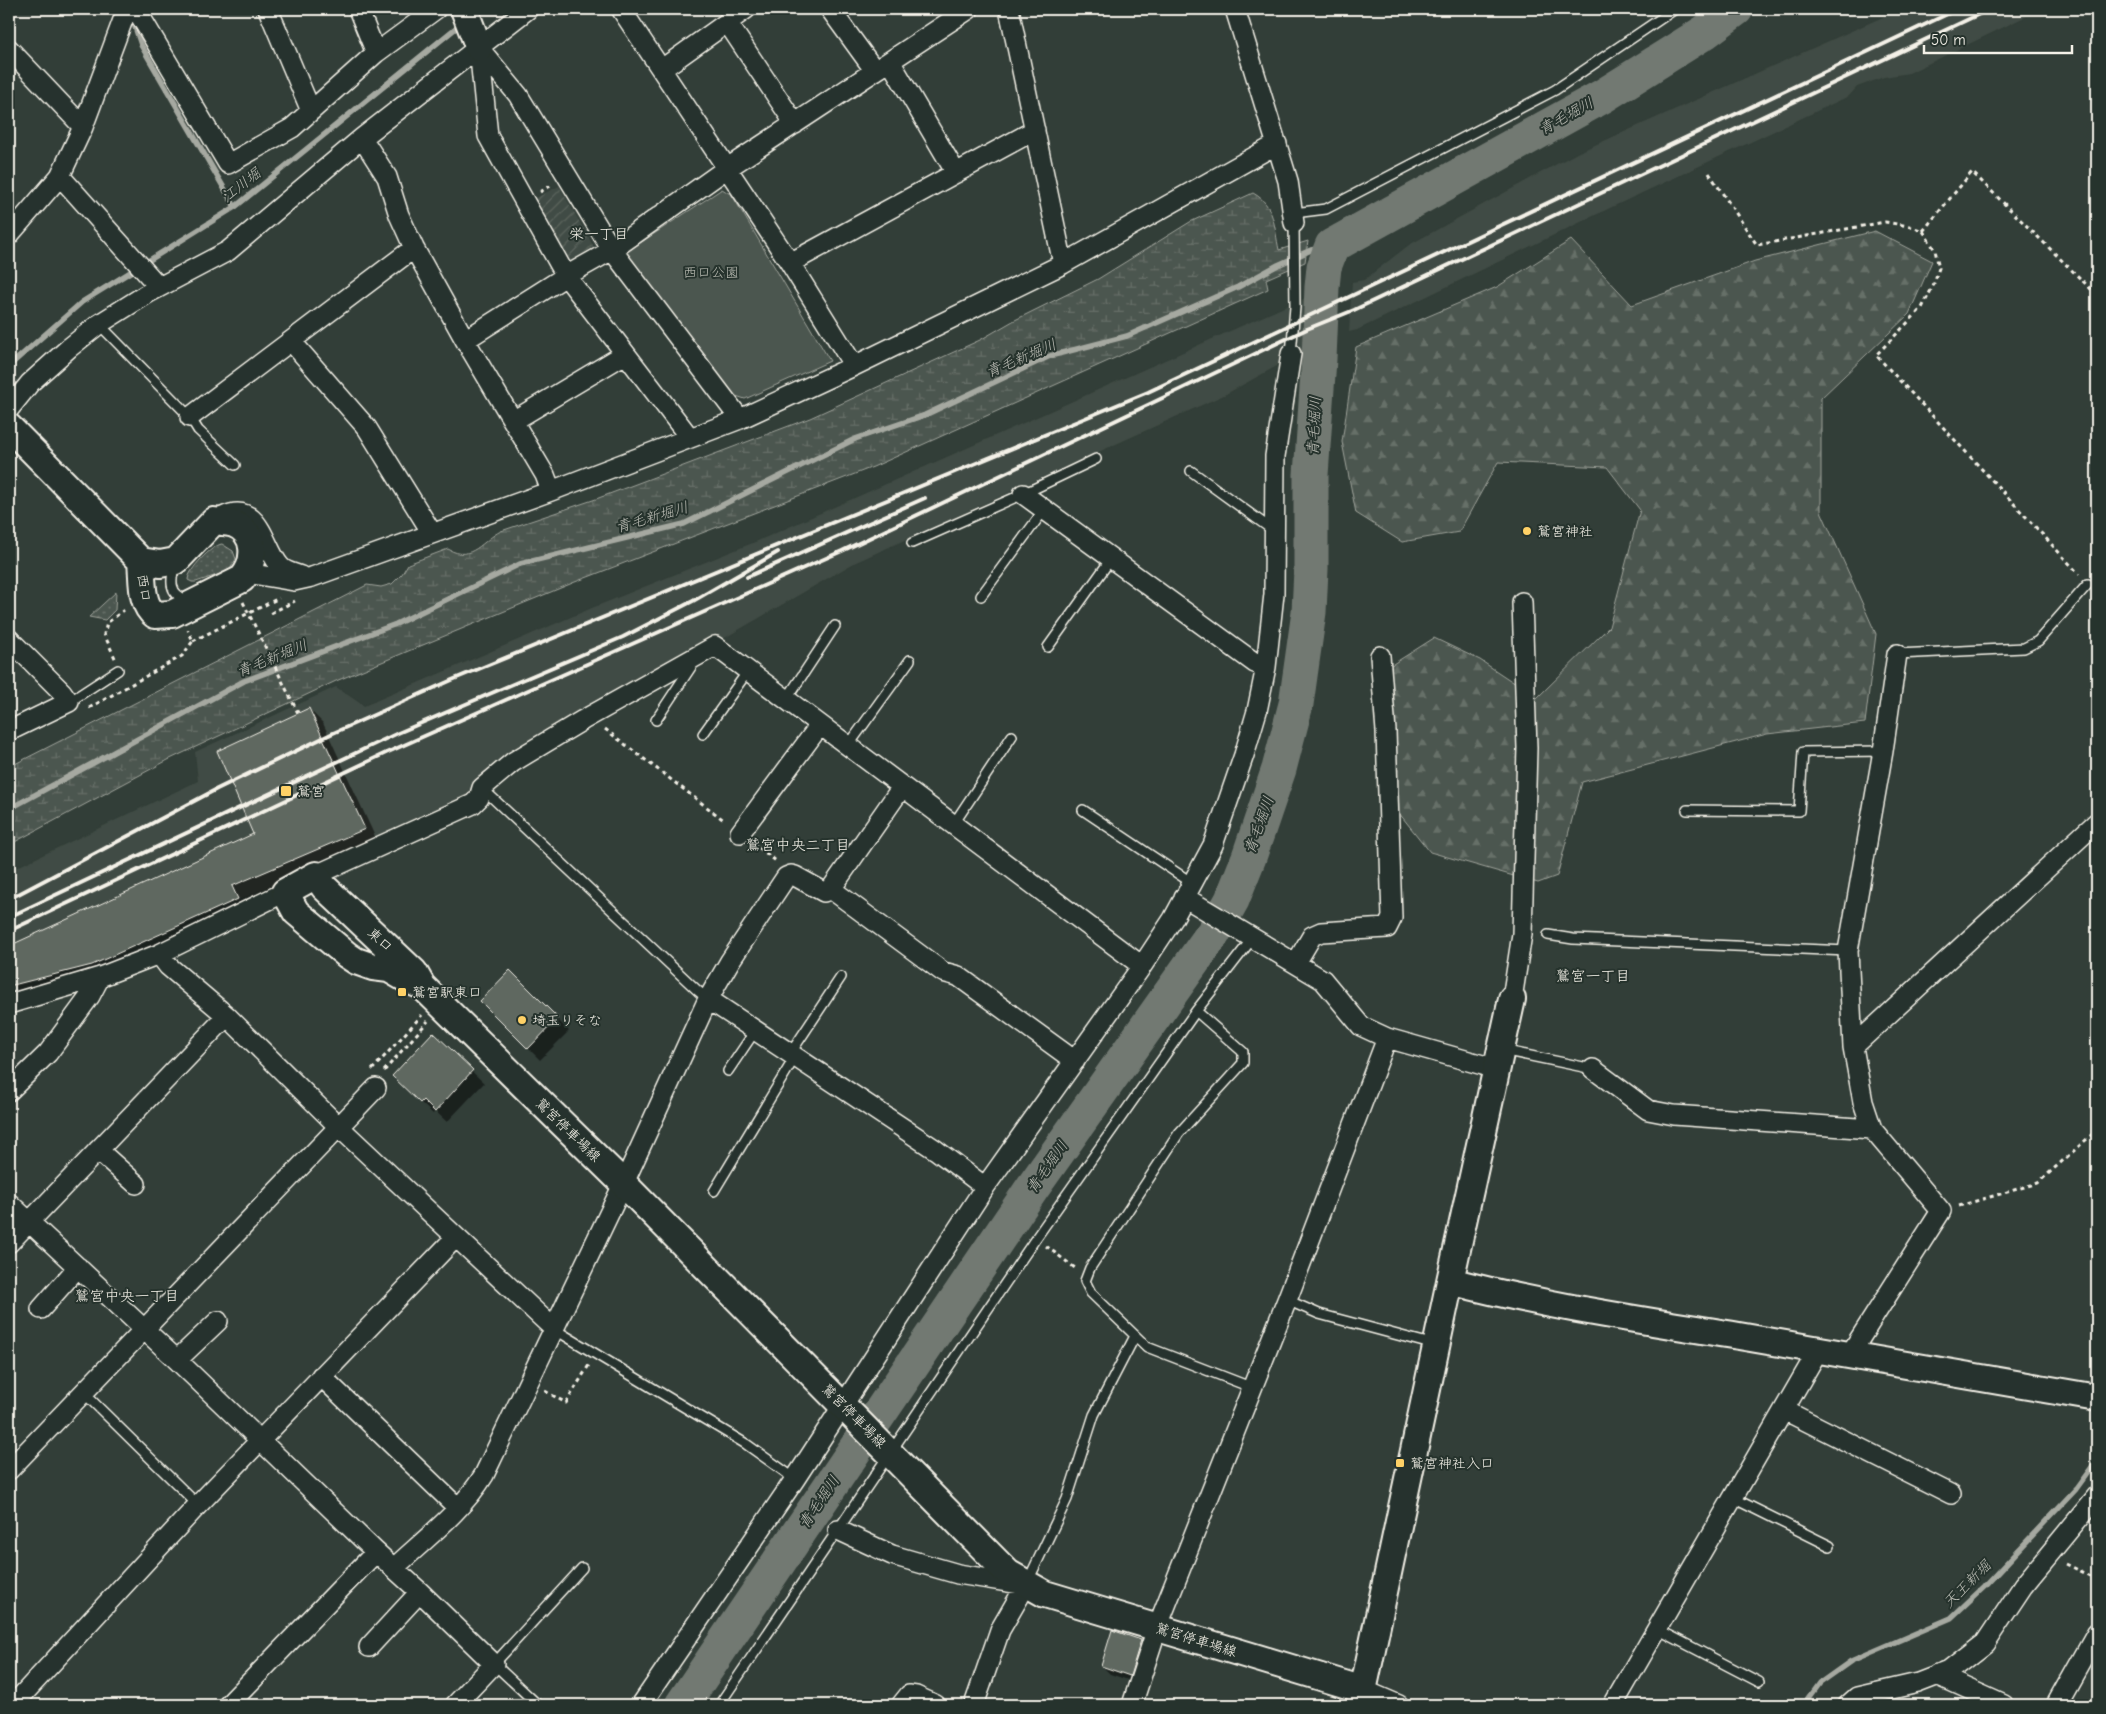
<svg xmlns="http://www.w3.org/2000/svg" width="2106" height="1714" viewBox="0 0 2106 1714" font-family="'Comic Neue','Klee One',sans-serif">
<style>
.built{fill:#404b44}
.industrial{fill:url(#industrial-furrows)}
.grass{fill:url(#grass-dots);stroke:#a0a49c}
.forest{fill:url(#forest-firs);stroke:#a0a49c}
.wetland{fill:url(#wetland-marsh);stroke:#a0a49c}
.park{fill:#4c564f;stroke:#a0a49c}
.shadow{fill:#0007}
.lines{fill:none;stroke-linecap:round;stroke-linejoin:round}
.stream{stroke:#a6a9a1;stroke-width:5.5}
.river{stroke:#727972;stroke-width:35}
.building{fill:#5f6861;stroke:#f4f1e8}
.lane-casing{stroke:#f4f1e8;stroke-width:12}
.street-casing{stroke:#f4f1e8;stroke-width:22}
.secondary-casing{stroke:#f4f1e8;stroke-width:30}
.path{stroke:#f4f1e8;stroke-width:3;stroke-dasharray:4 4;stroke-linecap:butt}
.lane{stroke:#26332d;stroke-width:9}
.street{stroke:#26332d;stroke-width:19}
.secondary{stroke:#26332d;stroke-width:26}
.rail{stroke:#f4f1e8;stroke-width:4}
.poi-dot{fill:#ffd166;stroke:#26332d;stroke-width:2}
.labels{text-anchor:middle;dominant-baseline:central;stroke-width:4;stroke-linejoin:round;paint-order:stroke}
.park-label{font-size:14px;fill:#b9bbb2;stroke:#26332d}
.poi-label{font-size:14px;fill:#f4f1e8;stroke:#26332d;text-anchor:start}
.street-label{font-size:14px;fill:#f4f1e8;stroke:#26332d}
.water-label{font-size:15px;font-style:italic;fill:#babbb3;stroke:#26332d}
.neighbourhood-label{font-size:15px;fill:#f4f1e8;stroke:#26332d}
</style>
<defs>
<pattern id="industrial-furrows" width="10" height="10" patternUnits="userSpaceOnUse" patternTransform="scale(1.25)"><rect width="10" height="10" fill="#404b44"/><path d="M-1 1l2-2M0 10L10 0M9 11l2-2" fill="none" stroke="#5c655f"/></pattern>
<pattern id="grass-dots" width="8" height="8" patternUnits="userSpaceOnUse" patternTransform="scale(1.25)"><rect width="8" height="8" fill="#4c564f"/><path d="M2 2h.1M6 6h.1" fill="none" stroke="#666f68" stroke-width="1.8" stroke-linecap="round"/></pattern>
<pattern id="forest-firs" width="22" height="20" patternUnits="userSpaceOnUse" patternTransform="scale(1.25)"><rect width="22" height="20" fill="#4c564f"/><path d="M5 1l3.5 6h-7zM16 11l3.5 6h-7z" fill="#666f68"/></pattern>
<pattern id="wetland-marsh" width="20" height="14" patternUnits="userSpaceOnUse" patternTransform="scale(1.25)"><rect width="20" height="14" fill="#4c564f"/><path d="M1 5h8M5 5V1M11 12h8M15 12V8" fill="none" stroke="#666f68"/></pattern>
</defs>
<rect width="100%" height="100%" fill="#323e38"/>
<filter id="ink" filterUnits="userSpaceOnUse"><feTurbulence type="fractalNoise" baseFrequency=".02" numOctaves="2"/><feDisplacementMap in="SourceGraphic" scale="10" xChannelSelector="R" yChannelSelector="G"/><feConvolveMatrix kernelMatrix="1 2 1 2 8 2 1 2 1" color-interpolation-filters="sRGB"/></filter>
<g filter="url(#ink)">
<!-- built -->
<path class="built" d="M1901,9H2041L1909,73L1884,77L1857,87L1849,96L1612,207L1357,330L1349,332L1352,282L1364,280L1409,245L1577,153Z
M1307,296L1311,301L1310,344L1301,357L1296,351L1299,315L1302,300Z
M1291,304L1283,358L1275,367L1226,394L854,563L721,640L466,800L92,965L9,988V871L198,781L195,752L336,687L364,706L592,608L760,540Z"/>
<!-- industrial -->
<path class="industrial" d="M559,186L594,247L570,261L534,199Z"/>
<!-- grass -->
<path class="grass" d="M222,544L233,551L236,559L229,571L196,582H192L188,580C188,570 212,545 222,544Z
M116,592L115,610L105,620L89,617Z"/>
<!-- forest -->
<path class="forest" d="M1875,231L1932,261L1909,314L1821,398V511L1876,634L1865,723L1767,734L1582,782L1557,876L1538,883L1430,852L1383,793L1374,676L1434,638L1480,660L1537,698L1609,627L1640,510L1607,467L1498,462L1459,532L1402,542L1356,513L1342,442L1356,347L1497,287L1571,240L1632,305L1755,261Z"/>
<!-- wetland -->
<path class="wetland" d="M1253,193C1275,205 1274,227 1279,250L1308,241L1305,262L1266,279L1268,289L873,467L575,582L336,681L168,760L9,845V767L367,585L381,587L392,584L402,574L408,564L448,549C472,563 482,540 501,531L596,499L810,418L980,340L1013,321L1098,279L1190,222Z"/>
<!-- park -->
<path class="park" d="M722,189L732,195L830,361L745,399L733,395L622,255Z"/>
<!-- shadow -->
<path class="shadow" d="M309,709L323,723L378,843L245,899L251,913L26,998L13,985L9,975V947L254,834Z
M510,972L569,1031L540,1060L481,1001Z
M433,1034L484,1083L447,1122L435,1111L433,1114L405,1088Z
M1141,1641L1148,1649L1137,1683L1110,1674L1102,1666Z"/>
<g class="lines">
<!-- stream -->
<path class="stream" d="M131,15L141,45L235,207
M9,366L82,302L235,207L462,23
M9,809L244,681L396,624L520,564L684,524L855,439L925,415L1050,356L1127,336L1238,287L1278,265L1311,250L1332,246
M1804,1705L1820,1683L1851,1661L1951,1618L1984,1587L2076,1489L2097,1460"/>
<!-- river -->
<path class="river" d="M682,1705L1033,1187L1214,932L1232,900L1249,857L1279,769L1296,704L1309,612L1311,569V475L1319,359L1322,287L1324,267L1332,246L1603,96L1705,32L1736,9"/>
</g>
<!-- building -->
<path class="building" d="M309,708L365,829L232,886L238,899L92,965L9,986V946L253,834L217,751Z
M510,970L558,1018L528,1049L480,1001Z
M433,1032L473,1070L435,1112L423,1100L420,1103L392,1076Z
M1112,1630L1141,1640L1130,1676L1101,1666Z"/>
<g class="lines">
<!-- lane casing -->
<g class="lane-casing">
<path id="lane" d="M1294,213L1326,209L1555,90L1675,9
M99,324L190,417L198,430L235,465
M1291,354L1295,307L1294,223
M1191,471L1267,526L1274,528
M912,543L1023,494L1096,459
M175,565C170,581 169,594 187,600
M981,596L1044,510
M1048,647L1111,559
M1897,654L2024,648L2038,641L2088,584
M786,700L835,626
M69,702L118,670
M656,720L693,664
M703,734L748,671
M848,746L910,660
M482,788L698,991L708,999
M1083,810L1192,883
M1687,810L1799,811L1803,752L1883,751
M953,825L1012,736
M1548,935L1573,939L1848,951
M1196,1011L1243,1052V1063L1179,1133L1090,1268L1085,1281L1091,1293L1147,1347L1253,1388
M1502,1050L1593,1069
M790,1054L841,977
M728,1071L755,1031
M714,1191L795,1057
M1287,1300L1319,1314L1435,1345
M554,1329L746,1444L795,1479
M83,1392L198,1505
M1733,1498L1830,1546
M1027,1583L1067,1499L1094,1415L1135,1336
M1657,1629L1759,1682
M538,1705L494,1664L582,1568
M719,1705L1036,1238L1196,1011L1252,939"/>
</g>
<!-- street casing -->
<g class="street-casing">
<path id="street" d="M136,9L228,164L292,128L376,53L436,9
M268,9L311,111
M358,9L376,53
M621,9L790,263L854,366
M830,9L875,71
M1009,9L1063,264
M1235,9L1288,181L1294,223
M727,22L795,124
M9,49L83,127
M890,61L956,173
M662,69L746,9
M362,138L387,177L399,215L414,248L465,340L545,475L551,491
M60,176L159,287
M9,235L60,176L83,127L127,9
M790,263L1035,130
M465,340L566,276L612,250L726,169L969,9
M291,341L367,428L432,533
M9,409L30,383L69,348L99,324L150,292L228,251L362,138L528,9
M190,417L414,248
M513,421L625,354
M690,438L566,276L488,136L479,48L518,95L612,250L740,419
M1023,494L1255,663L1266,667
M223,517C260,499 264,549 280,566C285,572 294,573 301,576
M248,573L294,581L312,577L551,491L740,419L854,366L1063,264L1277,144
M9,639L62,692L69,702L9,731
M740,833L820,725
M316,875L473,804L479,798L482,788L513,762L583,720L715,646L1142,966
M831,889L943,972L958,976L1075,1061
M1184,897L1323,980L1361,1026L1387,1038L1497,1069
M159,954L168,966L227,1016L339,1127L554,1329
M1296,963L1312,936L1321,932L1387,928L1392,918L1386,731L1380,656
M708,999L936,1150L985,1187
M1512,999L1522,934L1527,748L1522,602
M9,1004L100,977L159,954L285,892
M1853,1047L2097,822
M1593,1069L1648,1110L1674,1115L1872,1129
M9,1091L48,1053L90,996L100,977
M98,1150L136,1184
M9,1203L177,1360L376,1552L420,1592L494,1664L455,1705
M9,1243L227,1016
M41,1309L78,1267
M1850,1354L1941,1211L1872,1129L1863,1102L1853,1047L1848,951L1883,751L1897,654
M177,1360L218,1321
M321,1376L458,1508
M1784,1410L1951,1494
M9,1470L376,1088
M838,1530L892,1555L958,1574L1026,1585L1000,1630L974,1705
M394,1568C425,1539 462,1511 484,1475L629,1172L708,999L730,961L786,877L791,875L795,876L824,892L831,889L902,787
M369,1647L420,1592
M1937,1675L2004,1705
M1364,1690L1399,1705
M13,1705L198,1505L456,1237
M228,1705L376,1552
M641,1705L795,1479L985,1187L1142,966L1173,919L1213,845L1244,755L1257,711L1266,667L1274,594L1275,456L1291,354
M901,1705L909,1695L916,1696L936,1705
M1132,1705L1157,1628L1287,1300L1387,1038
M1613,1705L1819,1349
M1848,1705L1857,1697L1918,1683L1949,1671L1985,1643L2023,1586L2097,1496
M2056,1705L2097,1632"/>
</g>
<!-- secondary casing -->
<g class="secondary-casing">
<path id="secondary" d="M464,9L479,48
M9,427L141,561
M214,521C220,522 228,522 234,524C258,533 256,563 242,579L172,614L155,615C140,604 143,579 141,561L160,564L176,561Z
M422,986L408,980L389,969L373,967L356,961L347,955L296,912L285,892L316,875L324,887L414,972L422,986L624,1184L1008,1573L1045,1594L1364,1690
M1450,1281C1545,1306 1642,1320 1739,1336C1859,1356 1978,1377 2097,1398
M1360,1705L1450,1281L1512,999"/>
</g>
<!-- path -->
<path class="path" d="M1709,173L1757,245L1885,222L1909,226L1923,231L1935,250L1939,268L1933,286L1922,308L1876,355L2079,574
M540,192L552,185
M1923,231L1972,172L2097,295
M243,602L298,713
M271,613L295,601
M193,641L279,598
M115,658L104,634L107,623L124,610
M89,708L182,656L193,641L188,630
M605,729L725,821
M753,843L776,861
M372,1070L422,1015
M384,1071L428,1021
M1959,1206L2038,1183L2097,1130
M1046,1246L1075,1268
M545,1391L566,1403L589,1365
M2066,1564L2097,1579"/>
<!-- lane -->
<use href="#lane" class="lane"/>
<!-- street -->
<use href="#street" class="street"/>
<!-- secondary -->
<use href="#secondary" class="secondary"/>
<!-- rail -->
<path class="rail" d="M747,577L925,498
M9,899L217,789L331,734L452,680L1148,392L1958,9
M9,917L398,733L623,637L693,601L778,552
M9,931L386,753L842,551L1307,329L1354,310L1990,9"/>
</g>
</g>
<!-- markers -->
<g class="poi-dot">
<circle cx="1527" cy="531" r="5"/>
<rect x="280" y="785" width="12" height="12" rx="2.5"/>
<rect x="397" y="987" width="10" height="10" rx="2.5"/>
<circle cx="522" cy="1020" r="5"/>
<rect x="1395" y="1458" width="10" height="10" rx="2.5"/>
</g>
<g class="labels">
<!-- park labels -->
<g class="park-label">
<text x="711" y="272">西口公園</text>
</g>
<!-- poi labels -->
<g class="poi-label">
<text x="1537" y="531">鷲宮神社</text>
<text x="297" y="791">鷲宮</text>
<text x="412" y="992">鷲宮駅東口</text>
<text x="532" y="1020">埼玉りそな</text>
<text x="1410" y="1463">鷲宮神社入口</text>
</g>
<!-- street labels -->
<g class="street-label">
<text transform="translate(144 588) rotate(82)">西口</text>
<text transform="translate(380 940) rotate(43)">東口</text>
<text transform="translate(568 1130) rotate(44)">鷲宮停車場線</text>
<text transform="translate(854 1416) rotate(45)">鷲宮停車場線</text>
<text transform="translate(1196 1640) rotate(17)">鷲宮停車場線</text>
</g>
<!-- water labels -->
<g class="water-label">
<text transform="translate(1566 116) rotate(-29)">青毛堀川</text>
<text transform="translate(241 185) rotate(-38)">江川堀</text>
<text transform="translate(1021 358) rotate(-23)">青毛新堀川</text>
<text transform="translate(1314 426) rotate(-87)">青毛堀川</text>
<text transform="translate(652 517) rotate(-16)">青毛新堀川</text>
<text transform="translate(272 658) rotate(-22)">青毛新堀川</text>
<text transform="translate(1259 825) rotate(-70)">青毛堀川</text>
<text transform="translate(1047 1167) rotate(-55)">青毛堀川</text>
<text transform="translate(819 1502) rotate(-56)">青毛堀川</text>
<text transform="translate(1967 1584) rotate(-45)">天王新堀</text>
</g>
<!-- neighbourhood labels -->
<g class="neighbourhood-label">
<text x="599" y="234">栄一丁目</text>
<text x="798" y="845">鷲宮中央二丁目</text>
<text x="1593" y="976">鷲宮一丁目</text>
<text x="127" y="1296">鷲宮中央一丁目</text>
</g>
</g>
<!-- margin -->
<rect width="2106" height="1714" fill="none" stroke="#26332d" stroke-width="30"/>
<rect x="15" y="15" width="2076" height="1684" fill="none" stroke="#f4f1e8" stroke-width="2" filter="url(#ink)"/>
<!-- scale -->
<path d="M1924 45v8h148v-8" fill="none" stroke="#f4f1e8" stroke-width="2.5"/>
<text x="1931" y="45" font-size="15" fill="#f4f1e8" stroke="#26332d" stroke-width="4" paint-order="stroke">50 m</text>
</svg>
